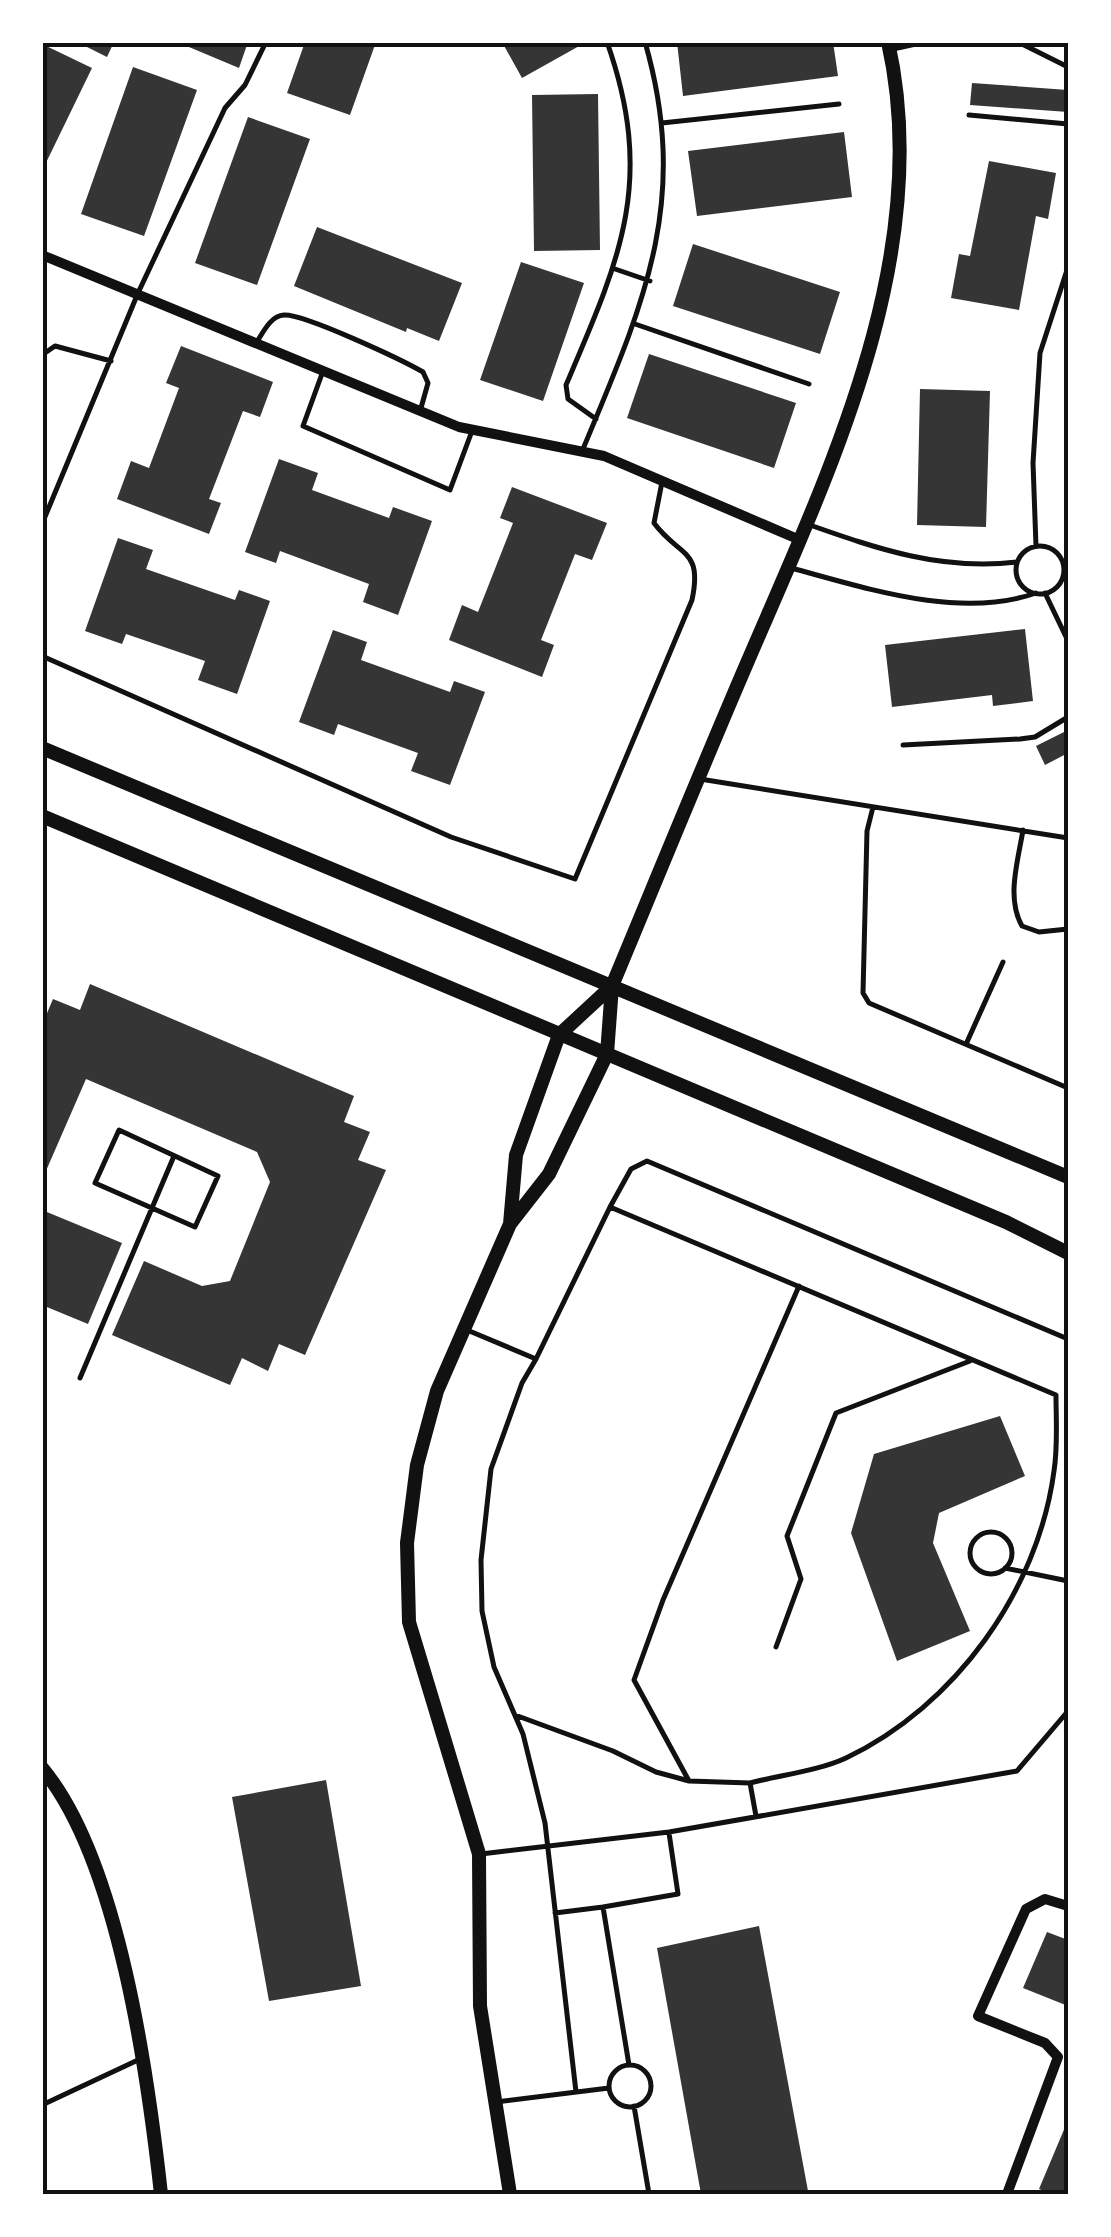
<svg xmlns="http://www.w3.org/2000/svg" width="1111" height="2237" viewBox="0 0 1111 2237" font-family="'Nunito Sans',sans-serif">
<style>
.building{fill:#353535}
.lines{fill:none;stroke-linecap:round;stroke-linejoin:round}
.service{stroke:#111;stroke-width:5}
.minor{stroke:#111;stroke-width:10}
.tertiary{stroke:#111;stroke-width:14}
.neatline{fill:none;stroke:#111;stroke-width:4}
</style>
<rect width="100%" height="100%" fill="#fff"/>
<!-- building -->
<path class="building" d="M77,42H114L107,57Z
M177,42H248L239,68Z
M305,42H376L350,115L287,93Z
M502,42H579L581,45L522,78Z
M677,42H833L838,76L683,96Z
M42,44L92,68L42,171Z
M133,67L197,90L144,236L81,214Z
M972,83L1068,90V112L970,105Z
M598,94L600,250L534,251L532,95Z
M248,117L310,139L257,285L195,263Z
M844,132L852,197L697,216L688,151Z
M989,161L1056,173L1048,219L1036,216L1019,310L951,298L959,254L970,256Z
M317,227L462,283L439,341L407,328L406,332L294,286Z
M693,244L840,292L820,354L673,306Z
M521,262L584,283L543,401L480,380Z
M181,346L273,382L260,417L243,411L209,499L221,503L209,534L117,499L131,461L149,468L179,388L166,383Z
M649,354L796,403L774,468L627,418Z
M920,389L990,391L986,527L917,525Z
M279,459L318,473L312,490L389,518L393,507L432,521L398,615L363,602L369,584L280,551L276,563L245,552Z
M512,487L607,523L592,560L575,554L541,640L554,645L542,677L449,640L462,605L478,612L513,523L500,518Z
M118,538L153,550L146,569L235,600L239,590L270,601L237,694L198,680L205,661L126,634L122,644L85,631Z
M1025,629L1033,701L993,706L992,695L892,707L885,645Z
M333,630L367,642L361,660L450,692L454,681L485,692L450,785L411,771L418,753L338,724L334,735L299,722Z
M1068,730V753L1045,765L1036,746Z
M90,984L354,1096L344,1122L370,1132L358,1160L386,1170L305,1355L279,1344L268,1371L242,1358L230,1385L112,1335L144,1261L202,1286L230,1281L270,1182L257,1152L86,1079L42,1180V1025L53,999L80,1010Z
M42,1210L122,1243L88,1324L42,1305Z
M1000,1416L1025,1476L939,1513L933,1543L970,1631L897,1661L851,1533L874,1454Z
M326,1780L361,1986L269,2001L232,1797Z
M759,1926L808,2191L701,2194L657,1948Z
M1047,1932L1068,1940V2006L1023,1988Z
M1068,2120V2194H1052L1039,2189Z"/>
<g class="lines">
<!-- service -->
<path class="service" d="M1018,42L1068,67
M893,49L925,42
M969,115L1068,124
M662,123L839,104
M615,269L650,281
M635,324L809,384
M256,343C263,333 270,316 284,315C305,314 402,360 423,372L428,383L421,408
M42,355L55,346L111,361
M323,371L303,426L450,490L472,431
M596,419L568,399L566,385C620,259 656,181 607,42
M583,449C643,305 691,202 645,42
M42,524L138,293L225,108L245,85L266,42
M807,524C878,549 941,571 1017,562
M1036,546L1033,463L1040,353L1068,267
M1016 570a24 24 0 1 1 48 0a24 24 0 1 1-48 0Z
M791,568C866,588 960,620 1036,593
M1045,593L1068,641
M42,656L451,837L575,879L692,600C703,548 679,557 654,523L662,482
M903,745L1020,739L1035,737L1068,717
M700,779L1068,838
M873,807L867,831L863,993L869,1003L1068,1088
M1023,830C1018,861 1006,898 1022,926L1039,932L1068,929
M967,1042L1003,962
M119,1130L218,1176L195,1227L95,1183Z
M610,1207L631,1169L647,1161L1068,1339
M467,1330L536,1359L610,1207L1056,1395C1056,1420 1058,1446 1054,1471C1038,1591 955,1706 846,1758C818,1771 780,1775 750,1783
M536,1359L522,1383L491,1469L481,1560L482,1611L494,1667L523,1734L545,1823L576,2092
M80,1378L174,1156
M970 1553a21 21 0 1 1 42 0a21 21 0 1 1-42 0Z
M1005,1568L1068,1581
M776,1647L801,1579L787,1536L836,1413L970,1361
M515,1715L613,1751L656,1772L689,1781L750,1783L756,1816
M689,1781L634,1680L663,1600L799,1286
M481,1854L669,1832L1017,1771L1068,1711
M555,1913L603,1907
M629,2065L603,1907L678,1894L669,1833
M609 2086a21 21 0 1 1 42 0a21 21 0 1 1-42 0Z
M496,2102L609,2088
M42,2105L138,2060
M634,2106L649,2194"/>
<!-- minor -->
<path class="minor" d="M42,255L459,427L604,456L800,540
M1007,2194L1058,2057L1045,2043L978,2016L1026,1909L1045,1899L1068,1906"/>
<!-- tertiary -->
<path class="tertiary" d="M42,748L1068,1177
M42,816L1006,1222L1068,1253
M510,1224L516,1155L559,1035L612,986
M42,1768C119,1860 148,2076 161,2194
M510,2194L480,2006L479,1854L409,1622L407,1543L417,1465L437,1391L510,1224L549,1174L607,1054L612,986C657,878 701,770 747,663C828,474 936,254 888,42"/>
</g>
<!-- border -->
<rect width="1111" height="2237" fill="none" stroke="#ffffff" stroke-width="90"/>
<rect x="45" y="45" width="1021" height="2147" class="neatline"/>
</svg>
